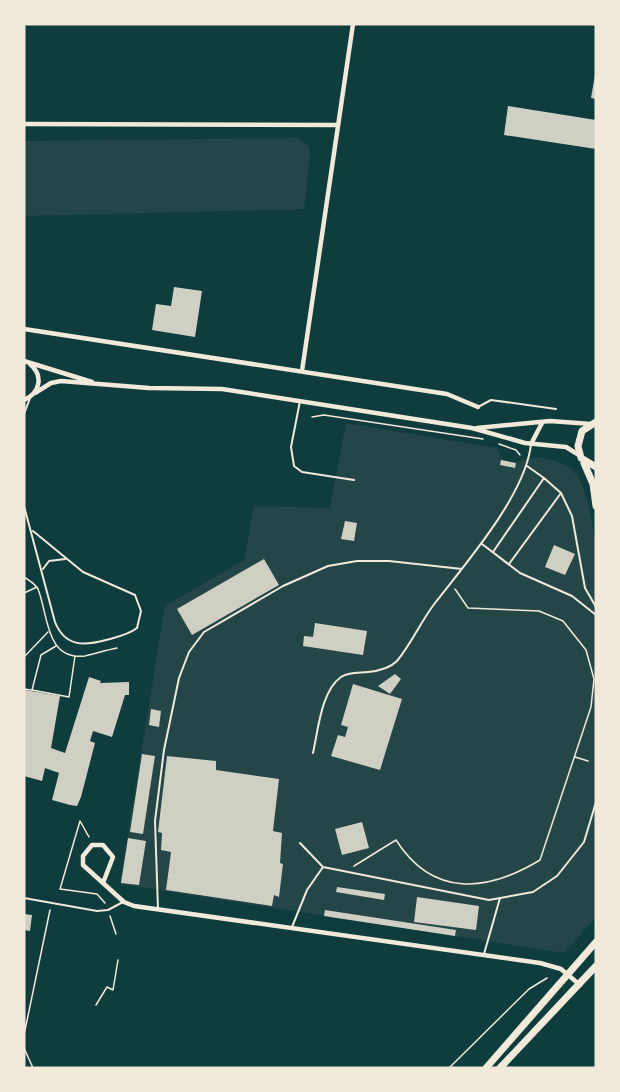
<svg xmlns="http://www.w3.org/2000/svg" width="620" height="1092" viewBox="0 0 620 1092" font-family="Mulish,sans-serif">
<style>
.green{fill:#244646}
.building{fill:#cfcfc3}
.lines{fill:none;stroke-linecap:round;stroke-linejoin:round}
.path{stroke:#f1e9da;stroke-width:1.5}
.service{stroke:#f1e9da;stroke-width:2}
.minor{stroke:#f1e9da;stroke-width:4.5}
.primary{stroke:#f1e9da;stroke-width:7}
</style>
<rect width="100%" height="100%" fill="#0f3d3e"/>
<!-- green -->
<path class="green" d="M297,138L308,145L310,153L304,209L24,216V141Z
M346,423L497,448L502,460L516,463C533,452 570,460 579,479C603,527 596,614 596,667C596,751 596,834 596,917L564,953L120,884L165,606L244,560L254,506L330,508Z"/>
<!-- building -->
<path class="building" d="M595,75H596V99L591,98Z
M508,106L596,120V149L504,135Z
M174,287L202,291L195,337L152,330L156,304L171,306Z
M501,460L516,463L515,468L500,465Z
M345,521L357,523L354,541L341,539Z
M554,545L575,554L565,575L545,567Z
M264,559L279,585L192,635L177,609Z
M315,623L367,631L363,655L303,646L304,636L313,637Z
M395,674L401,679L390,694L378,686Z
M89,677L101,681L100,683L129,682V695H125L112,737L93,731L90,741L95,743L81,797L77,806L70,805L52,800L59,773L45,768L42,781L24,776V695L25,690L60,696L51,748L65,753Z
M353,684L402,699L380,770L331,756L338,735L345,737L348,727L341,725Z
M151,709L161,711L159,727L149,725Z
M142,754L155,756L143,834L130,832Z
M167,756L216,761V770L279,779L273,831L282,833L280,863L283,864L279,897L274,895L272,906L166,890L171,852L161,850L162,833L158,832Z
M362,822L369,848L342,855L335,829Z
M128,838L146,841L139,885L121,883Z
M337,887L385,894L384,900L336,892Z
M417,897L479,906L476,930L414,922Z
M325,910L456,930L455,936L324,916Z
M24,914L32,915L30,931L24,930Z"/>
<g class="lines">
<!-- path -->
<path class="path" d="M312,417L324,415L483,439
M499,444L516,450L520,455
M24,577C29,580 35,584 38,589C48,613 45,661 85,656C95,654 106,650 117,648
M24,593L37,587
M56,646L41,655L32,690L69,697L75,656
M24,657L48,632
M24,689L31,690
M575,757L588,761
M89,837L80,821L60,889L97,894L105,903
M354,866L396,840C433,898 487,892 540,860L591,707L594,679L586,650L563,621L539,611L468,608L455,589
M110,916L116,934
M96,1005L107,987L113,990L118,960
M24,1035L50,910
M24,1048L33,1068
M449,1068L529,989L547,978"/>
<!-- service -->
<path class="service" d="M300,401L291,447L294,466L302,472L354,480
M478,407L491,400L556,409
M24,414L30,398
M527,466L544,478
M561,493L572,516L585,588L596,607
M24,506L55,622C65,647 84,646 106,640C117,637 128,635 137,628L141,611L135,595L83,572L33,531
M482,544L520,573L572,596L596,615
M493,552L544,478L561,493L509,564
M43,569L49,561L65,559
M313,753C318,731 321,691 341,677C348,672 359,673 368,672C378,671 390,668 397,661C412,643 421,621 435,603C466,563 526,494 531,444
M323,867L489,900L533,892L557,876L584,842L596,802
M24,898L97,911L108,910L123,902
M158,909L155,821L164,750L179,678L189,652L204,632L283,586L328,566L357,561H389L462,569
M292,927L307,890L323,867L300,843
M484,954L500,898"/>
<!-- minor -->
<path class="minor" d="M24,124L337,125
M24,329L447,394L478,407
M24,361L92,382
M302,371L353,24
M35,393L51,383L61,381L149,388L222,389L472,428L525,443L566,447L579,455
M24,400C40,393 44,376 30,364
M477,428L550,421L591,424
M531,444L542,423
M92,845H103L113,857L103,883L83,865V856Z
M103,883L124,902L134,906L540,963L561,969L580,985"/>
<!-- primary -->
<path class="primary" d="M596,422L582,431L578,446L581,458L596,467
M584,463L593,484L596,506
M486,1068L596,942
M500,1068L596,966"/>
</g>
<!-- border -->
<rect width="620" height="1092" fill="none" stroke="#f1e9da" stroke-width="51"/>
</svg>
